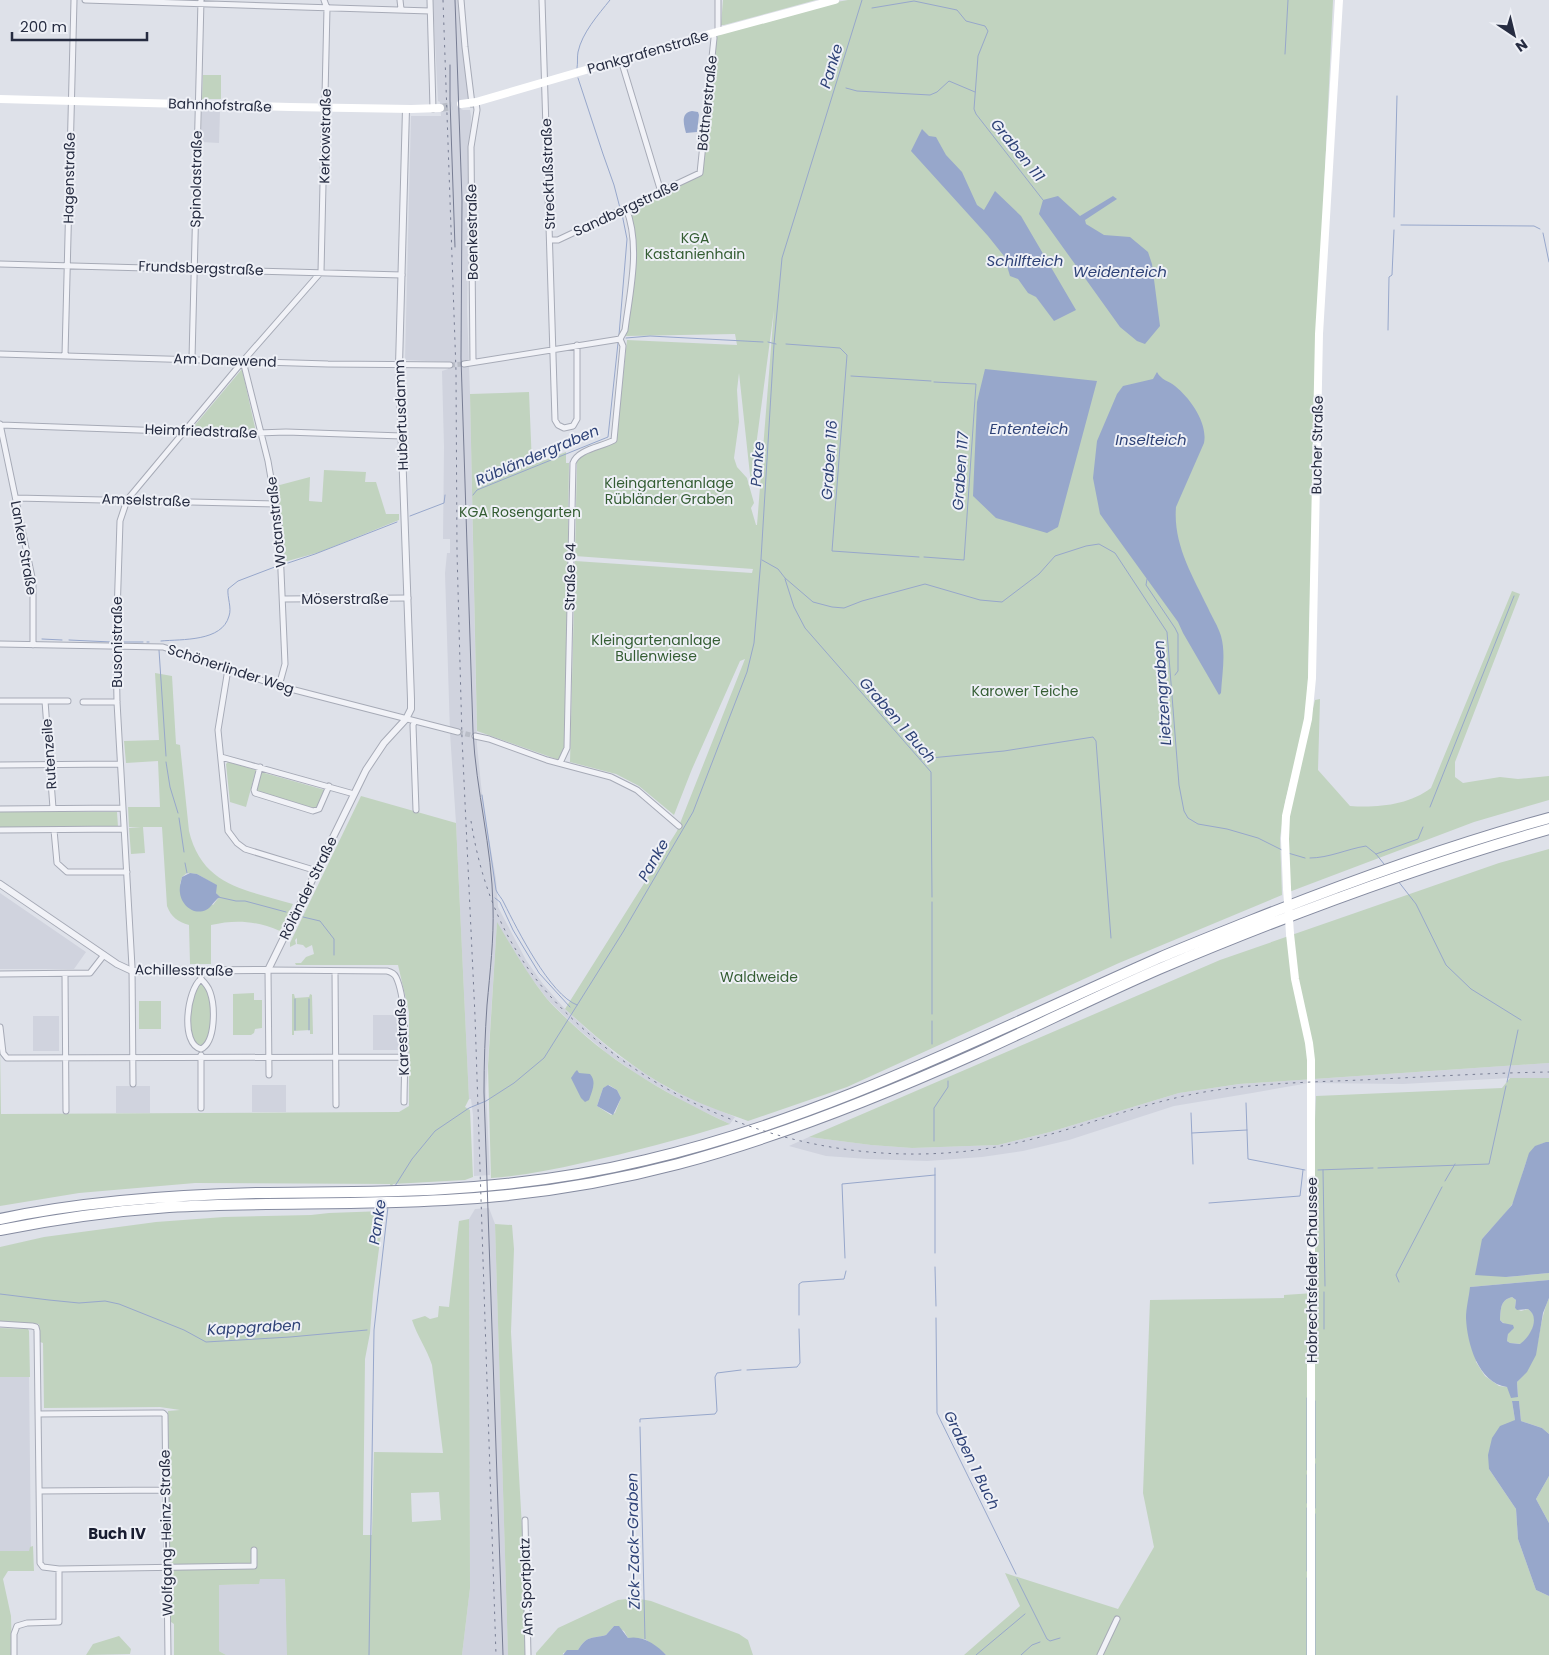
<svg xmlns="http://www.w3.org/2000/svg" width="1549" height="1655" viewBox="0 0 1549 1655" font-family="Poppins,sans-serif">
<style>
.built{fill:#d0d3de}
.green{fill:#c1d3bf;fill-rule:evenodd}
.water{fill:#97a7cb;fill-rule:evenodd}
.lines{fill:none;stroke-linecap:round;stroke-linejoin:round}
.stream{stroke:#97a7cb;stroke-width:1}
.minor-tunnel{stroke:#b9bdc7;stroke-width:5;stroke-dasharray:5 2.5;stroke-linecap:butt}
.secondary-tunnel{stroke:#b9bdc7;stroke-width:8;stroke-dasharray:8 4;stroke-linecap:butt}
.minor-casing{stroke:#a7abb7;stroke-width:7}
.tertiary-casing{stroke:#a7abb7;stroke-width:8}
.motorway-casing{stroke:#858ba0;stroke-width:12}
.minor{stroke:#f1f2f7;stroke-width:5}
.tertiary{stroke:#f1f2f7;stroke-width:6}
.secondary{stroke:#fff;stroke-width:8}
.motorway{stroke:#fff;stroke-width:10}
.tram{stroke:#777d93;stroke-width:1}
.rail{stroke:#777d93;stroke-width:1;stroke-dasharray:2.5 5;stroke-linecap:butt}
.secondary-bridge{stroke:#fff;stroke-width:8}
.labels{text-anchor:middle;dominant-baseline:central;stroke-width:4;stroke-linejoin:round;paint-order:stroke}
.street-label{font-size:14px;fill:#262c41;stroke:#eef0f6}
.park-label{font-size:14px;fill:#345d33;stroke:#eef0f6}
.water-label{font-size:15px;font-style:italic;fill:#2e4277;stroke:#eef0f6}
.neighbourhood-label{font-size:15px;font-weight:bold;fill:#191d31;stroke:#eef0f6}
</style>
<rect width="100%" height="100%" fill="#dee1e9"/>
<!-- built -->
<path class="built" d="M433,0H460L464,58L469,99L461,102V109L463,110H470L471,116L467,309L470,394L477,745L483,804L496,879L498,907L526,960L543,984L565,1009L589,1031L616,1054L655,1080L674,1091L735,1117L730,1124L690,1105L641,1077L608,1054L578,1029L548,1000L523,967L497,923L486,1091L490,1175L474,1176L473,1115L471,1099H469L456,823L450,733L445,573L447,553H450V539H443L444,447L442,371L448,369V362L405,360L411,116H441L440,102L438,101Z
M202,110L220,111L219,143L201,142Z
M0,893L86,952L74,969H0Z
M373,1015H399V1050H373Z
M33,1016H59V1051H33Z
M1549,1063V1078H1510L1403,1084L1309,1083L1252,1093L1174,1106L1069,1140L1023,1151L982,1157L927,1161L868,1159L826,1156L789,1146L809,1137L871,1145L912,1148L998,1145L1050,1132L1179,1093L1239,1084Z
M252,1085H286V1112H252Z
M116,1086H150V1113H116Z
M489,1208L495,1224L508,1655H462L470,1588L469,1219L475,1209Z
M0,1377H29L31,1551H0Z
M259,1579H285L286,1616L289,1617V1655H226L219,1651V1585L259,1584Z"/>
<!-- green -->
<path class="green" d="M723,0H816L724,25H721Z
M848,0H1333L1317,340L1307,715L1285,802L1280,838L1282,895L1119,963L847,1087L748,1121C723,1112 697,1103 673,1090C633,1069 598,1039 565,1009L677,831L745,659L740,661L692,769L674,815L639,786L616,774L570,762L575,561L752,573L753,569L575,556L577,458L616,442L627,340L737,345L735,334L626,336L636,256L633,228L629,209L702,175L717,35L831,3ZM774,310L757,525H756L751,508L754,503L747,478L737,467L734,458L739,422L737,390L739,373L751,484Z
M203,75H221V99H202Z
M242,369L256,432L191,431L195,425Z
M529,392L532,465L566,452V463H569L565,749L559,760L477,731L470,394Z
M324,470L366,472L365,482H376L386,514H399V520L320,552L284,562L280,510L276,486L310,477L309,501L322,502Z
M1512,591L1520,594L1455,762V777L1463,783L1500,777L1518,779L1549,776V800L1474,822L1289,892L1287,834L1291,800L1315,700L1320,699L1318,770L1350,806C1377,808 1409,805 1431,788Z
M155,673L172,676L176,744L180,745L189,831C202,886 246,890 293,904L280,931C257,921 236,919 211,925V964H190L189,925C178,922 171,917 167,906L162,827H143L145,853L131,854L129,828L141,827H129L128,807H160L158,761L126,763L124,741L159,740ZM187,873L197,874L216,885V893L219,897L213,905L180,884L182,877Z
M228,762L256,770L246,807L230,802L226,764Z
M261,772L325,790L317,807L313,809L258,793L256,789Z
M361,796L456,823L469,1099L465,1107L470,1110L473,1177L465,1180L393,1184L391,1188L390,1184L195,1183L79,1193L0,1206V1046L1,1114L399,1112L409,1106V1012L398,965H296L295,963H301L306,957L314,954L312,945L306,948L303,945L297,944V938L295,940L296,944L290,947V943Z
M0,812H117L118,827H0Z
M1549,849V1063L1239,1084L1179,1093L1050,1132L998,1145L912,1148L871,1145L809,1137L1220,960L1499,863Z
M497,922C513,949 528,975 547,999C554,1007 562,1014 569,1021C616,1066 672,1097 730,1124C681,1139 632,1152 582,1163C551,1170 522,1176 491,1178L488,1066ZM609,1085L617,1090L621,1098L615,1113L611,1115L597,1106L603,1088Z
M200,983L204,984C213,1007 216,1026 202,1047L196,1045C186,1022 191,1006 198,984Z
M254,993V1000H262V1028L255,1029L254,1033L251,1035H233V994Z
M292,994H294L295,998L309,997L310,994L312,995L313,1034H310V1030L294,1031V1035H292Z
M139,1001H161V1029H139Z
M1510,1078H1549V1142C1520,1145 1524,1188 1511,1206C1502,1218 1491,1228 1482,1239L1506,1277L1549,1273V1280L1470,1287L1476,1362L1485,1376L1499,1386L1507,1387L1518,1397L1517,1382C1544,1355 1535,1330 1549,1298V1434L1542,1428L1521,1421L1519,1401H1512L1515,1420L1489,1469L1516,1509L1518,1539L1536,1590L1549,1596V1655H964L1020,1606L1005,1573L1118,1609L1154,1547L1143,1493L1150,1300L1284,1298V1295L1314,1293L1313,1166L1316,1096L1502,1088Z
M384,1211L373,1294L370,1333L365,1359L363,1535H372L374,1452L443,1453L432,1365C427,1349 417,1336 412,1320L425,1316L430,1319L438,1317L439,1306L449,1307L459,1221L469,1219L470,1588L462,1655H287L285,1579H260L259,1584L219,1585V1651L226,1655H174V1624L171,1622L168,1411L180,1410L160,1407L44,1408L43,1343L40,1342L39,1324L0,1321V1247L44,1237L156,1222L224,1217L311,1215L329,1213ZM439,1492L441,1520L412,1522L411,1493Z
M495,1224L512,1225L514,1249L511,1332L522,1528L526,1655H508Z
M1512,1297L1516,1300L1515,1308L1521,1311L1528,1309C1542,1318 1530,1337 1521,1344L1510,1343L1507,1341L1508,1333L1512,1330L1500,1320C1501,1309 1500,1300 1512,1297Z
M0,1328L28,1329L29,1331L30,1377H0Z
M1549,1476V1523L1536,1499Z
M33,1546L34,1571H8L3,1579L11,1616L12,1655H0V1551H29L30,1547Z
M635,1598L651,1601L739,1634L748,1640L753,1655H666L645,1639L628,1638L624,1631L614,1626L606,1635C591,1639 587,1635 578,1650L563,1653V1655H536V1653L558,1628L618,1600Z
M119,1636L131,1649L130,1654L86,1655L93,1644Z"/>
<!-- water -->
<path class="water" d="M692,111L698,112L699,115L697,132L686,133C684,125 680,113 692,111Z
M922,129L929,136L936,137L946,155L962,172L977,205L984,210L995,191L1021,216L1076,310L1054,321L1036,297L1028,293L1018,279L1010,276L1004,256L988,236L911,151Z
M1058,196L1080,216L1113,196L1117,199L1085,220L1086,224L1104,235L1130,237L1148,252L1152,264L1160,326L1145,344L1137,341L1120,327L1039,214L1043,200Z
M985,369L1097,381L1058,527L1047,533L996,518L973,496L977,402Z
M1157,372C1161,380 1169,381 1175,386C1190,398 1208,423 1204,443L1176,507C1173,544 1192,575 1208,608C1212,617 1218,626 1221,636C1226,654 1222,674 1221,693L1219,695L1183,633L1178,622L1100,514L1093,478L1097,441L1117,394L1123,386L1153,379Z
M190,873L197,874L217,885L216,893L220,897C214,900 212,907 206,910C193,916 181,904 180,893C179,887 181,882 182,877Z
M577,1070L579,1073L590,1074C597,1082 592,1091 589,1100L585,1102L581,1098L571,1078L575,1072Z
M608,1085L617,1090L621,1098L613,1115L597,1106L603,1088Z
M1546,1142H1549V1273L1506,1277L1475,1275L1482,1239L1512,1205L1529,1153L1535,1146Z
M1549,1280V1298L1543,1313L1536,1355L1527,1372L1517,1382L1518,1397L1511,1398L1507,1387C1478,1383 1467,1343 1466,1318C1466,1308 1469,1297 1470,1287ZM1512,1297L1516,1300L1515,1308L1517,1310L1528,1309C1541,1318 1530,1337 1520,1344L1510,1343L1507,1341L1508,1334L1514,1328L1513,1325L1503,1323L1500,1320C1501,1309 1500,1300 1512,1297Z
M1512,1401H1519L1521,1421L1542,1428L1549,1434V1476L1536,1499L1549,1523V1596L1536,1590L1518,1539L1516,1509L1489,1469L1488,1455L1492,1438L1500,1426L1515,1420Z
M614,1626H619L628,1638C643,1635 657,1645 666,1655H563L567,1650H578C587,1635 591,1639 606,1635Z"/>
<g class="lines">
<!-- stream -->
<path class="stream" d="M872,8L914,1L957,10L966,21L985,26L988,31L978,56L974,109L976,114L1043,200
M1285,54L1288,0
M577,68C578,63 577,57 578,52C582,33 598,15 610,0
M578,78L603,154L614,185L620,208
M846,88L857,91L930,95L937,92L949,81L975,92
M1394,217L1397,96
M1401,225L1534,226L1540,229
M1543,233L1549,262
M1388,330L1389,277L1392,275L1394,230
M619,335L627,239L622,214
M626,338L650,336L763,342
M768,342L776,344
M786,344L840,348L847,355L832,551L919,557
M851,376L931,381
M473,495L477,490L608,437L618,343
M410,516L444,503L445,495
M25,557L27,564
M924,557L964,560L976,384L934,382
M762,560L778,569L785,578L813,602L832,607L844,608L862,601L925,584L980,600L1002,602L1039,574L1055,556L1086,546L1099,544L1115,553L1167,632L1179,785L1184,811L1188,818L1198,824L1227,829L1258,838L1282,850
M285,564L315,554L397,522
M28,570L31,583
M785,579L794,607L805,628L931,772L932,897
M1147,579L1146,585L1175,628L1178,634V671L1175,675
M42,639L62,640
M69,640L111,642
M161,641C182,639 222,642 229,616C232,608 227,597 228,589L238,581L280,565
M123,642H143
M147,642H149
M159,650L166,756
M920,759L1004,751L1093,737L1096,741L1111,938
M166,762L170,787L178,813
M482,795L496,890C498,895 502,898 504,903C517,929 550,995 577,1005
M1430,807L1514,596
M179,818L184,852
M1288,853L1305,858
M1376,854L1418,839L1423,827
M1310,858C1329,858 1347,849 1366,846L1376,854L1384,864
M185,863L187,873
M1398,881L1416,904L1446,965L1471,989L1521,1020
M218,897L236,901H245L286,912
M495,898L500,902L513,930L539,973L570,1007
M932,902V1014
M303,917L320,921L334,939V955
M295,999V1030
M309,999V1030
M932,1021V1044
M1507,1082L1518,1030
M1246,1103L1248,1159L1305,1170
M1191,1113L1193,1164
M1192,1133L1247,1130
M934,1141V1108L948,1087V1081
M935,1168V1253
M1378,1168L1489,1164L1506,1086
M1318,1170L1373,1168
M1323,1170L1325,1286
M1445,1181L1455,1164
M395,1186L412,1159L435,1131L469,1108L486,1101L514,1083L544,1058L623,932L693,812L747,672L754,643L761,559L774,344L782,258L862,0
M1209,1203L1300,1196L1303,1170
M845,1258L842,1184L935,1175
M935,1267L936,1306
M1399,1282L1396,1275L1442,1187
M0,1294L49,1300L79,1303L105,1301L119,1304L184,1330L206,1342L290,1337L367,1330
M799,1315V1284L802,1282L844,1279L846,1271
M936,1318L937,1413L1016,1574
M1324,1329V1292
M747,1370L797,1367L800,1363L799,1329
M1315,1401V1458
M640,1422V1419L715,1414L717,1411L715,1377L717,1373L741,1370
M640,1427L645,1639
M1307,1470V1398
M1307,1475V1503
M1307,1508V1571
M1315,1508V1464
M1017,1579L1047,1639L1050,1641L1060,1638
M369,1655L374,1330L388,1207
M976,1655L1025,1614
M1021,1655L1032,1645L1040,1642
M1307,1655V1578
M1315,1655V1514"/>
<!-- minor-tunnel -->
<path class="minor-tunnel" d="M450,365L464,364
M458,732L475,736"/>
<!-- secondary-tunnel -->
<path class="secondary-tunnel" d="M440,108L452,106"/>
<!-- minor casing -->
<g class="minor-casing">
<path id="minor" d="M85,0L430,11
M400,0L401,9
M430,0L433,109
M461,0L465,47L472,104
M542,0L555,420L558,425L564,428L573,426L577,419V345
M718,0V32
M621,60L661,192
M551,240H558L700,173L714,38L713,33
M0,264L402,275
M321,272L327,8L324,0
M620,339L625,330C630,291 641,246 626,208
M0,354L328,364L450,365
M65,355L74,0
M192,359L201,0
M243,361L268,461L279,525L285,664L279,686
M473,362L471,147L477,110L476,102
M464,364L620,339
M0,424L33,582V645
M1,425L194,432L258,433L286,432L402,436
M16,498L276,504
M283,599L408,598
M0,644L163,647L279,686L458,732
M228,669L218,730L228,831L237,843L245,849L317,871
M0,701H68
M45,701L53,808
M83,702H117
M415,721L413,725L416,810
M475,736L489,739L547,760L611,777L637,790L679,826
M221,757L354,794
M560,763L567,748L573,463C578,449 602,447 614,440L623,346L620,339
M0,765L120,764
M260,767L254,790L255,793L313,811L319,809L329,786
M0,809L123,808
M0,830L124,829
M54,830L57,863L67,872H127
M200,971L201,979C205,983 208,986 210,992C215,1006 216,1042 201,1049C180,1044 187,990 201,979
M335,971L336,1105
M0,974L90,973L104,955
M65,974L66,1111
M0,1027L3,1053L7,1058L404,1057
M201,1055V1108
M269,1075L268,970L387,971C391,972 394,973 396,977C409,1004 404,1070 404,1102
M133,1084L132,967L117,702L116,646L120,521L127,500L243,361L321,272
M0,1324L32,1326L36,1327L37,1331L40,1563L43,1567L59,1569L254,1566V1550
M38,1414L154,1413H163L165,1415L168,1655
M39,1491L165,1490
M525,1520L528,1655
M14,1655V1634L17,1626L27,1623L59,1622V1569
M1100,1655L1117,1619"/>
</g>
<!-- tertiary casing -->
<g class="tertiary-casing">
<path id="tertiary" d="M0,884L117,964L132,971L268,970L366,770L384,743L406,719L411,709V699L399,365L406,109"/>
</g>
<!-- motorway casing -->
<g class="motorway-casing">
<path id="motorway" d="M0,1219C85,1201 172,1195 258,1193C321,1192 383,1193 445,1189C513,1185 580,1176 646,1160C826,1118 991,1032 1159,958C1189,945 1220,933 1250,921C1348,882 1447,846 1549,818
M0,1230C56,1219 112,1211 169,1207C261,1202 353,1205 445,1200C523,1196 602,1184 678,1164C779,1137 879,1097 975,1054C1037,1026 1097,996 1159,969C1287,915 1416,867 1549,829"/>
</g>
<!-- minor -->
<use href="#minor" class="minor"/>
<!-- tertiary -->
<use href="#tertiary" class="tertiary"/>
<!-- secondary -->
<path class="secondary" d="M0,99L290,107L411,109L440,108
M461,104L476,102L713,33L835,0
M1287,888L1285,839L1286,816L1308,719L1312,678L1319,334L1339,0
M1290,934L1295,979L1309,1043L1311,1060V1655"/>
<!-- motorway -->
<use href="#motorway" class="motorway"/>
<!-- tram -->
<path class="tram" d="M455,0L462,200L461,358L473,732C476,791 492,847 493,906C494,939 490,972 487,1005C485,1034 484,1063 484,1092L503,1655
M450,65V100L455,247"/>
<!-- rail -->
<path class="rail" d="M443,0L456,371L457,552L462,738L475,1016L496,1655
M471,821C478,866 492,911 516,950C537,985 564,1013 595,1039C698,1125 835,1166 968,1151C1054,1142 1132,1102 1217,1090C1265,1083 1313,1082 1361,1080C1424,1077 1486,1073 1549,1072"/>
<!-- secondary-bridge -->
<path class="secondary-bridge" d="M1287,888L1290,934"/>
</g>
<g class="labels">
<!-- street labels -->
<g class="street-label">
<text transform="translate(648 52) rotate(-16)">Pankgrafenstraße</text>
<text transform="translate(707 103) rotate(-84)">Böttnerstraße</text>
<text transform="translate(220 105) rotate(2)">Bahnhofstraße</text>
<text transform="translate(325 136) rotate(-89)">Kerkowstraße</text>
<text transform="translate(548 174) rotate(-92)">Streckfußstraße</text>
<text transform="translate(69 178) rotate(-89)">Hagenstraße</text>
<text transform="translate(196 179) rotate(-89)">Spinolastraße</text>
<text transform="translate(626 208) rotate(-25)">Sandbergstraße</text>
<text transform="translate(472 232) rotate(-91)">Boenkestraße</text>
<text transform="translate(201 268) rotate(2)">Frundsbergstraße</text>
<text transform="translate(225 360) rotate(2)">Am Danewend</text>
<text transform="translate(401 415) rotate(-92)">Hubertusdamm</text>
<text transform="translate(201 431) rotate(2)">Heimfriedstraße</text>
<text transform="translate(1317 445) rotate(-89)">Bucher Straße</text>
<text transform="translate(146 500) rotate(2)">Amselstraße</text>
<text transform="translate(276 522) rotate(-96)">Wotanstraße</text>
<text transform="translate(24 548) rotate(80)">Lanker Straße</text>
<text transform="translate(570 577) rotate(-89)">Straße 94</text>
<text x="345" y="599">Möserstraße</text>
<text transform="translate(117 642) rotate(-90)">Busonistraße</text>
<text transform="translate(231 669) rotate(18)">Schönerlinder Weg</text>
<text transform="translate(49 754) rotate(-94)">Rutenzeile</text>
<text transform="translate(308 888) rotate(-64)">Röländer Straße</text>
<text transform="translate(184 970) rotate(1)">Achillesstraße</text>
<text transform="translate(402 1037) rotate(-93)">Karestraße</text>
<text transform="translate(1312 1270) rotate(-90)">Hobrechtsfelder Chaussee</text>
<text transform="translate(166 1533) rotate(-91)">Wolfgang-Heinz-Straße</text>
<text transform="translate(526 1587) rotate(-92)">Am Sportplatz</text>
</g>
<!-- park labels -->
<g class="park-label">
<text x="695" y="238">KGA<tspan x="695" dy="16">Kastanienhain</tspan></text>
<text x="669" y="483">Kleingartenanlage<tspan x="669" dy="16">Rübländer Graben</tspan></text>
<text x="520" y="512">KGA Rosengarten</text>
<text x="656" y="640">Kleingartenanlage<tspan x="656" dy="16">Bullenwiese</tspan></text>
<text x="1025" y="691">Karower Teiche</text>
<text x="759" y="977">Waldweide</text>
</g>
<!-- water labels -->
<g class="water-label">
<text transform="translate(831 66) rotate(-73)">Panke</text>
<text transform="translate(1018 150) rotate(51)">Graben 111</text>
<text x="1025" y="260">Schilfteich</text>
<text x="1120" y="271">Weidenteich</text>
<text x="1029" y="428">Ententeich</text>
<text x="1151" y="439">Inselteich</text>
<text transform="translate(537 455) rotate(-23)">Rübländergraben</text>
<text transform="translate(829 460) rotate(-86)">Graben 116</text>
<text transform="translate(757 464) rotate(-86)">Panke</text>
<text transform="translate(960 471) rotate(-86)">Graben 117</text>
<text transform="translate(1162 693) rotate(-94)">Lietzengraben</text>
<text transform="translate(898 720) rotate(49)">Graben 1 Buch</text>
<text transform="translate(653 860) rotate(-60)">Panke</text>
<text transform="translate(377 1222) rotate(-81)">Panke</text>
<text transform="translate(254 1327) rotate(-3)">Kappgraben</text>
<text transform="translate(972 1460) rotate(64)">Graben 1 Buch</text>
<text transform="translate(633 1541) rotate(-91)">Zick-Zack-Graben</text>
</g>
<!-- neighbourhood labels -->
<g class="neighbourhood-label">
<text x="117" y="1533">Buch IV</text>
</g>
</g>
<!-- north arrow -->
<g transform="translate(1514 35) rotate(145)" stroke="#eef0f6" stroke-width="4" paint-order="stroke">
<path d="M0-4L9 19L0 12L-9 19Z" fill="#262c41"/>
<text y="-8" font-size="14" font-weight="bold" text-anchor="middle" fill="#262c41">N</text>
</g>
<!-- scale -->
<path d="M12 32v8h135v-8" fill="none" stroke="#262c41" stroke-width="2.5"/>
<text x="20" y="32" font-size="15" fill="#262c41" stroke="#eef0f6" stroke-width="4" paint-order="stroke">200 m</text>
</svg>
